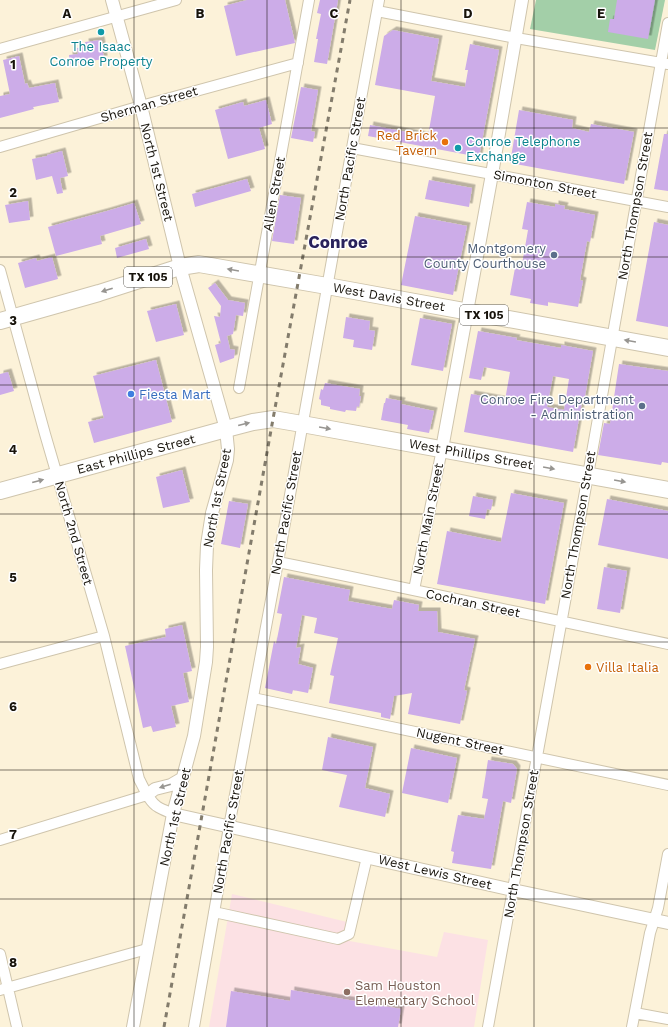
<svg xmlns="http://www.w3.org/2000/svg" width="668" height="1027" viewBox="0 0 668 1027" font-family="'Work Sans',sans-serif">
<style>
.education{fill:#fce1e4}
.green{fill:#a3cfa8}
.building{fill:#ccace8;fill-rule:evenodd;filter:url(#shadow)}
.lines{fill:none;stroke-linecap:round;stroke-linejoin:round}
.minor-casing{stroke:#cfc5ad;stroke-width:12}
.tertiary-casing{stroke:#cfc5ad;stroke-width:14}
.primary-casing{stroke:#cfc5ad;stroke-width:18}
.minor{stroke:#fff;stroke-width:10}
.tertiary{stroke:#fff;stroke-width:12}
.primary{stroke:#fff;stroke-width:16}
.rail{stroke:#837c6c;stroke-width:3;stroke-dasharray:5 5;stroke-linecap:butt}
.oneway{fill:#979591}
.grid{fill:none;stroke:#17130b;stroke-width:1;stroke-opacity:0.55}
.culture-dot{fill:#0f9aa8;stroke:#fff;stroke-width:1.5}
.food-dot{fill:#e8710a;stroke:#fff;stroke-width:1.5}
.service-dot{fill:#5c6f8a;stroke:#fff;stroke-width:1.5}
.shop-dot{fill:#3f7fe0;stroke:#fff;stroke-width:1.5}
.education-dot{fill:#8d6e63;stroke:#fff;stroke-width:1.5}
.labels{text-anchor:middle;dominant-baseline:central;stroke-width:3;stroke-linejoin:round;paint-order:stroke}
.shield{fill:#fff;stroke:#5d5a54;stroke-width:1}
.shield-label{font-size:12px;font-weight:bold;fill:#17130b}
.culture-label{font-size:13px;fill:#0d838f;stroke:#fff}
.street-label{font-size:13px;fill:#17130b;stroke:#fff}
.food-label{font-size:13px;fill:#c56008;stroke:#fff;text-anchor:end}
.service-label{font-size:13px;fill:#4e5e75;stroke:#fff;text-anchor:end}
.shop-label{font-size:13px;fill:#366cbe;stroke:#fff;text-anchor:start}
.education-label{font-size:13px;fill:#785e54;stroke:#fff;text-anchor:start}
.district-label{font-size:17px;font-weight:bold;fill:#29225c;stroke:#fff}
.grid-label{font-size:13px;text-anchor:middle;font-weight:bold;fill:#17130b;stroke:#fff;stroke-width:3;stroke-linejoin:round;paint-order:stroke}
</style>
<defs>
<filter id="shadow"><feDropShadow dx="3.5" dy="-3.5" stdDeviation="0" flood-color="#0004"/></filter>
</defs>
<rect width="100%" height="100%" fill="#fcf2d9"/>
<!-- education -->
<path class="education" d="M232,894L347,922L344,940L437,957L444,932L488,940L474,1027H209Z"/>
<!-- green -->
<path class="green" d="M536,0H665L655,50L530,29Z"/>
<!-- building -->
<path class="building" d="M247,0H285L295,43L236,56L224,6Z
M320,0H338L327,64L314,62L318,39H316L321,14L317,13Z
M617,0H655L648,39L608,32L610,19H614Z
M393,30L439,39L431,81L465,87L468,70H465L470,44L499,50L479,157L368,136L370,125L428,136L435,96L375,85L384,36Z
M101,40L104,59L70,64L69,55L78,54L77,48L86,47L85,42Z
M19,56L25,84L27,83L29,88L55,83L59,102L33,107L34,109L0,118V96L10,94L3,60Z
M301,87L318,90L311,131L315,132L313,142L291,138Z
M266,100L272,124L259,128L265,149L228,159L215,110L243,102L244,106Z
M519,110L573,120L572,128L589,132L591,124L634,132L624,184L510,163Z
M664,134H668V191L654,189Z
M62,151L68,176L60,178L63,193L57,194L52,176L36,180L32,159L47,156V155Z
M247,179L251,191L195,207L192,194Z
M429,180L472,188L469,207L425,199Z
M280,195L301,198L294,244L272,241Z
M28,201L30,220L9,223L5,205Z
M527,202L555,207V204L565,206L564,209L595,215L590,242L587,241L580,280L583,281L578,307L548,302V306L530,303L531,299L510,295L515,268L521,270L528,230L522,229Z
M134,203L141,224L100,236L102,244L56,256L48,227L107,211Z
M415,216L467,226L453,295L401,285Z
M654,222L668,225V327L636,321Z
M146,239L149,249L117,258L115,248Z
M52,257L58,279L25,288L18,263L36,258L37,261Z
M215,283L228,300L245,303L243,316L236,315L233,334L227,336L230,349L235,350L234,358L220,363L215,345L221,343L214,316L220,317L221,306L208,288Z
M176,304L184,335L156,342L147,311Z
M346,317L370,321L369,330L375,331L372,350L353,347L354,340L343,338Z
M420,318L452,324L443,371L411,365Z
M478,331L517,338L516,340L561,348V345L593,351L584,402H582L573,452L464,432L471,394L505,400L510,372L484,367L481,380L469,378ZM553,376L569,379L564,410L547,407Z
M156,360L172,422L94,443L88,422L104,418L93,376Z
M619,364L668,371V463L662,462L661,465L598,455L604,423L610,424Z
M8,372L14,391L0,395V374Z
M325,383L360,389L359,396H361L359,407L357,406L356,411L346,410L345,412L330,409V407L321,405V400L319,399L321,389L323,390Z
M386,398L402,401L401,404L434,411L429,433L407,429L408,425L381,420L384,403H385Z
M182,470L190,502L163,508L156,477Z
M511,493L564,503L545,604L437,584L447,531L501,542Z
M473,496L493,500L491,510L487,509L485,519L469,516Z
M607,499L668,511V559L598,545Z
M229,501L248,504L240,548L221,544Z
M604,567L627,571L620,613L597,609Z
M284,577L350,590L348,601L392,609L394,600L419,605L418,611H437L438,632L475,639L464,690L467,691L460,724L408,714L412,693L394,696L390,719L381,717V713L329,703L334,676L330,675L338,638L314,633L317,618L302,615L296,648L301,647L298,664L313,668L308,693L293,690L292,694L265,688L274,641L276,644L282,614L277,613Z
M182,625L192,671L183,673L189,702L171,706L176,727L153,732L151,726L143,728L125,646L166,637L165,629Z
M328,737L373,747L365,788L390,794L385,817L339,807L347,775L322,770Z
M411,748L457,758L448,803L402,793Z
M488,760L513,764L517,769L511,803L503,801L491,869L452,863L454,852L451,851L458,815L484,819L488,799L482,798Z
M291,990L401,1009L398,1027H226L231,991L290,1001Z"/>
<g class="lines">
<!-- minor casing -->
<g class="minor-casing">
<path id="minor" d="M377,11L516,38L668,64
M0,49L176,0
M0,147L141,106L298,63
M352,148L668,207
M0,270L45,434L104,636L139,779C144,788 149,802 158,807C163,810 169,812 173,814
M239,388L309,0
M278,562C408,588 538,617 668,644
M414,590L442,449
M0,664L104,636
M253,698L668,785
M0,840L147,795
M214,912L338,939L349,934L367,857
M0,954L17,1027
M0,990L147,949
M635,1013L668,1019
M194,1027L229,827L278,562L352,148L379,0
M488,1027L588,475L668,23
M632,1027L650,933L658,908L668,854"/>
</g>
<!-- tertiary casing -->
<g class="tertiary-casing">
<path id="tertiary" d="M112,0L141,106L180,267L226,429L228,449L227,460L212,513L207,545L206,570L207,647L206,662L194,736L173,814L133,1027
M442,449L492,174L522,0
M147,795L155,789L171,785L183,778
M173,814L513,890L668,923"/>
</g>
<!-- primary casing -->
<g class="primary-casing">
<path id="primary" d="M0,321L99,293L180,267L199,264L327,286L668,348
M0,491L226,429L253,422L273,419L302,424L668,490"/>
</g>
<!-- minor -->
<use href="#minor" class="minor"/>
<!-- tertiary -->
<use href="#tertiary" class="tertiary"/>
<!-- primary -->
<use href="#primary" class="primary"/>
<!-- rail -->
<path class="rail" d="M164,1027L273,419L350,0"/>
</g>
<!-- one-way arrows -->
<defs><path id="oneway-solid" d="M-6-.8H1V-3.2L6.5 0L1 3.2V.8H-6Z"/></defs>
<g class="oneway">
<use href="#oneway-solid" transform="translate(233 270) rotate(-170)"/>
<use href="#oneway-solid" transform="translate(107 290) rotate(162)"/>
<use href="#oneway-solid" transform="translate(630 341) rotate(-170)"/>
<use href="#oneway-solid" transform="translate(244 424) rotate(-14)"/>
<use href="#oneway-solid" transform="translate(325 428) rotate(10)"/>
<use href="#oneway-solid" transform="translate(549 468) rotate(10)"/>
<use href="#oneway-solid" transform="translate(38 481) rotate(-15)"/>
<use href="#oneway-solid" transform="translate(620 481) rotate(10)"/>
<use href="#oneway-solid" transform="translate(165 786) rotate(163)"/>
</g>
<!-- grid -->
<path class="grid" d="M134,0V1027M267,0V1027M401,0V1027M534,0V1027M0,128H668M0,257H668M0,385H668M0,514H668M0,642H668M0,770H668M0,899H668"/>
<!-- markers -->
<g class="culture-dot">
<circle cx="101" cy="32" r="4"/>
<circle cx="458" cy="148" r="4"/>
</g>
<g class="food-dot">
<circle cx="445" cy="142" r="4"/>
<circle cx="588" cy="667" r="4"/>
</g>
<g class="service-dot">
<circle cx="554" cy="255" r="4"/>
<circle cx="642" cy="406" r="4"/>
</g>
<circle class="shop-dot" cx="131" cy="394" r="4"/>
<circle class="education-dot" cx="347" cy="992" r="4"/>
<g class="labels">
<!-- shield labels -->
<g class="shield">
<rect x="124" y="267" width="48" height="20" rx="3"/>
<rect x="460" y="305" width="48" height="20" rx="3"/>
</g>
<g class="shield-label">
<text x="148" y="277">TX 105</text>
<text x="484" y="315">TX 105</text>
</g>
<!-- culture labels -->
<g class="culture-label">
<text x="101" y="46">The Isaac<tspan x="101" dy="15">Conroe Property</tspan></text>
<text x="466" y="141" text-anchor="start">Conroe Telephone<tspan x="466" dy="15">Exchange</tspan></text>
</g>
<!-- street labels -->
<g class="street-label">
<text transform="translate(149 104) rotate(-16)">Sherman Street</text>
<text transform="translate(350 159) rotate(-80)">North Pacific Street</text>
<text transform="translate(157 172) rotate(76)">North 1st Street</text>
<text transform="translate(545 184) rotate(11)">Simonton Street</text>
<text transform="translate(274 194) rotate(-80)">Allen Street</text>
<text transform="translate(635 206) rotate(-80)">North Thompson Street</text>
<text transform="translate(389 297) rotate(10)">West Davis Street</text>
<text transform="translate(136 454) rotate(-15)">East Phillips Street</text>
<text transform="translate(471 454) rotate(10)">West Phillips Street</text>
<text transform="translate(217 498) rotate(-79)">North 1st Street</text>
<text transform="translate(286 513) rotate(-80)">North Pacific Street</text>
<text transform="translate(428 519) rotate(-79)">North Main Street</text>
<text transform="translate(578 525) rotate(-80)">North Thompson Street</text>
<text transform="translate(74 533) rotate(74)">North 2nd Street</text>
<text transform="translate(473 603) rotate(12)">Cochran Street</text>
<text transform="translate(460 741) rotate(12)">Nugent Street</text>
<text transform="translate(175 817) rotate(-77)">North 1st Street</text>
<text transform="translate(228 832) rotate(-80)">North Pacific Street</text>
<text transform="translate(521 844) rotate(-80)">North Thompson Street</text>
<text transform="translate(435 872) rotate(13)">West Lewis Street</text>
</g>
<!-- food labels -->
<g class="food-label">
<text x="437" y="135">Red Brick<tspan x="437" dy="15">Tavern</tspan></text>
<text x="596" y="667" text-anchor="start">Villa Italia</text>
</g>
<!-- service labels -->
<g class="service-label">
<text x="546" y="248">Montgomery<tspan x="546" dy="15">County Courthouse</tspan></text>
<text x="634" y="399">Conroe Fire Department<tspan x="634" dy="15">- Administration</tspan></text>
</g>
<!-- shop labels -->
<g class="shop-label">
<text x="139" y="394">Fiesta Mart</text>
</g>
<!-- education labels -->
<g class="education-label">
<text x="355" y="985">Sam Houston<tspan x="355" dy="15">Elementary School</tspan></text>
</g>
<!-- district labels -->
<g class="district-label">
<text x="338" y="242">Conroe</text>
</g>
</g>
<g class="grid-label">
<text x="67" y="18">A</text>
<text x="200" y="18">B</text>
<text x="334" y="18">C</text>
<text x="468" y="18">D</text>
<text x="601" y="18">E</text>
<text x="13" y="69">1</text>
<text x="13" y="197">2</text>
<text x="13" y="325">3</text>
<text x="13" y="454">4</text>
<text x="13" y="582">5</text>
<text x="13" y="711">6</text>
<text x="13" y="839">7</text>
<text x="13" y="967">8</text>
</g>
</svg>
